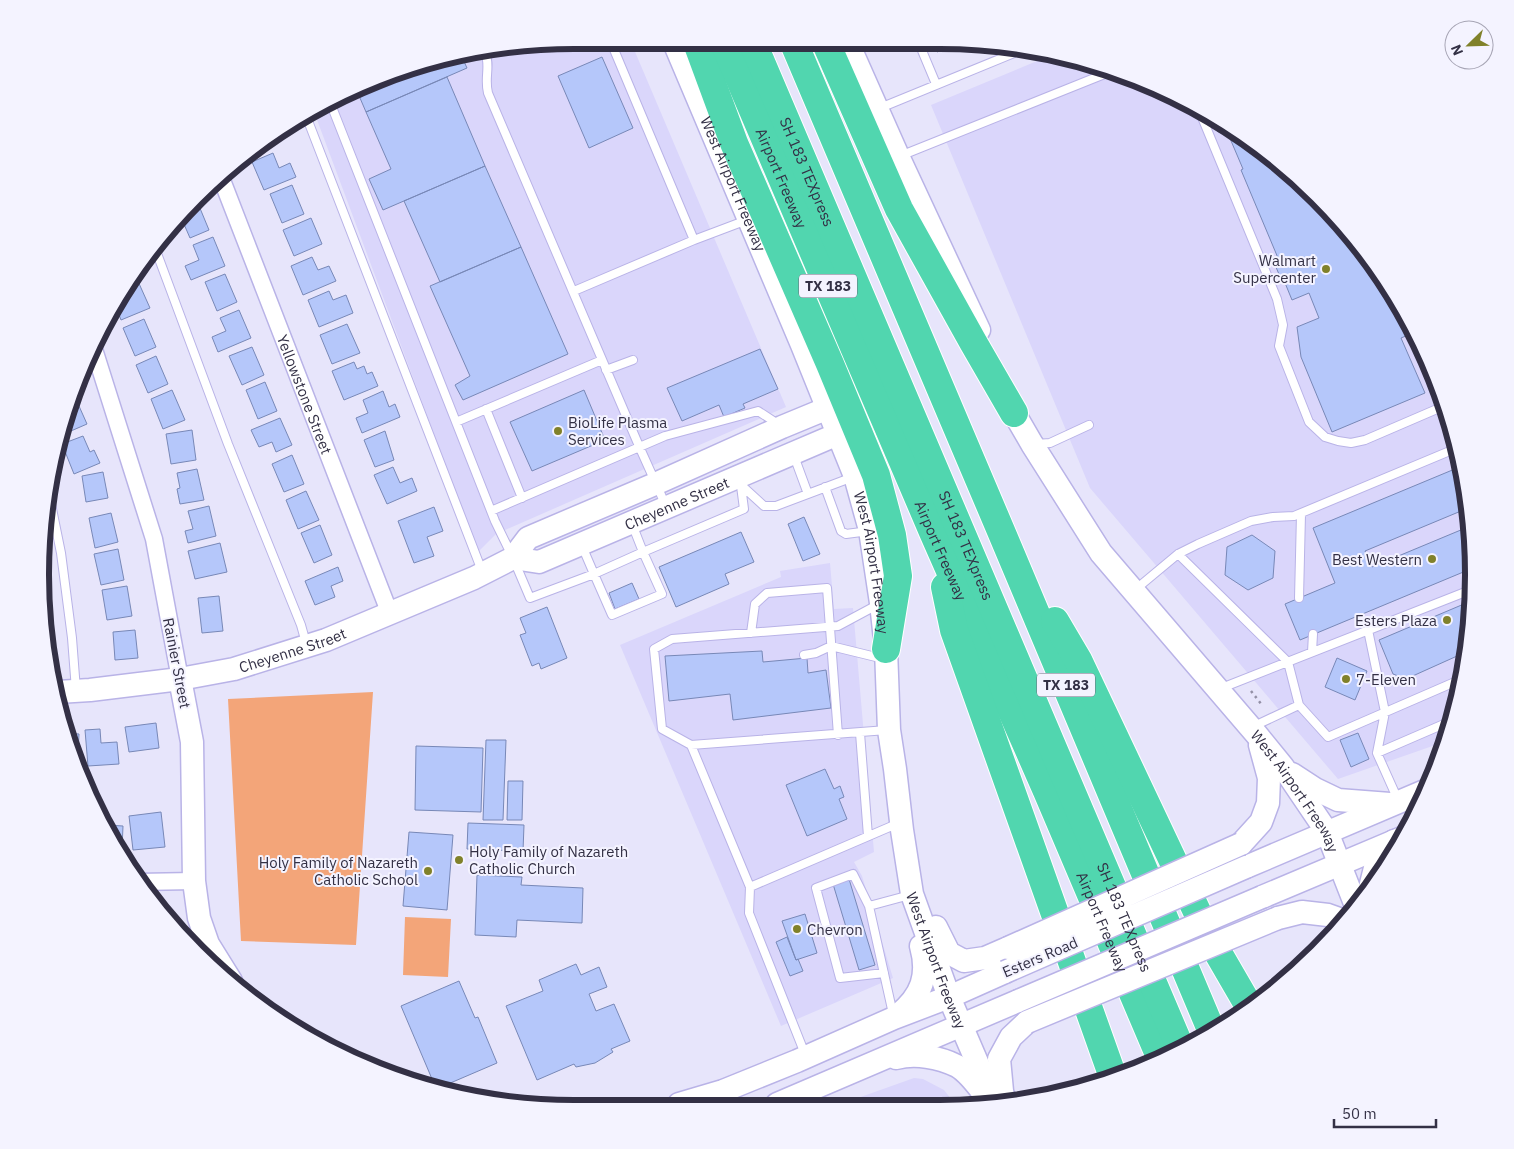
<svg xmlns="http://www.w3.org/2000/svg" width="1514" height="1149" viewBox="0 0 1514 1149" font-family="'IBM Plex Sans',sans-serif">
<style>
.built{fill:#dad6fb}
.green{fill:#f3a579}
.building{fill:#b5c7fa;stroke:#7888b7;fill-rule:evenodd}
.lines{fill:none;stroke-linecap:round;stroke-linejoin:round}
.lane-casing{stroke:#b9b3e7;stroke-width:10}
.street-casing{stroke:#b9b3e7;stroke-width:19}
.secondary-casing{stroke:#b9b3e7;stroke-width:25}
.highway-casing{stroke:#fff;stroke-width:30}
.path{stroke:#9390a6;stroke-width:2.5;stroke-dasharray:2.5 4;stroke-linecap:butt}
.lane{stroke:#fff;stroke-width:8}
.street{stroke:#fff;stroke-width:16}
.secondary{stroke:#fff;stroke-width:22}
.highway{stroke:#51d6af;stroke-width:28}
.secondary-bridge-casing{stroke:#b9b3e7;stroke-width:25;stroke-linecap:butt}
.secondary-bridge{stroke:#fff;stroke-width:22}
.poi-dot{fill:#80812a;stroke:#f4f3ff;stroke-width:2}
.labels{text-anchor:middle;dominant-baseline:central;stroke-width:4;stroke-linejoin:round;paint-order:stroke}
.shield{fill:#f4f3ff;stroke:#6d6a7d;stroke-width:1}
.shield-label{font-size:14px;font-weight:bold;fill:#333045}
.street-label{font-size:15px;fill:#333045;stroke:#f4f3ff}
.poi-label{font-size:15px;fill:#333045;stroke:#f4f3ff;text-anchor:end}
.rim{fill:none;stroke:#333045;stroke-width:6}
</style>
<rect width="100%" height="100%" fill="#e7e5fb"/>
<!-- built -->
<path class="built" d="M574,40H630L786,407L496,534L478,552L313,109L436,58Z
M1054,54L1078,58L1176,95L1265,150L1384,277L1433,370L1464,470L1474,574L1464,678L1444,742L1338,779L1090,488L931,105Z
M830,563L834,609L853,608L874,852L854,862L862,876L893,978L781,1026L620,645L781,577L780,571Z
M914,1078L923,1079L944,1090L955,1104H841Z"/>
<!-- green -->
<path class="green" d="M373,692L356,945L241,941L228,699Z
M405,917L451,919L448,977L403,975Z"/>
<!-- building -->
<path class="building" d="M933,41H964L937,52Z
M461,55L467,68L366,112L357,91L436,58Z
M602,57L633,128L589,148L558,76Z
M447,77L485,166L383,210L369,179L391,169L366,112Z
M1212,118L1265,150L1318,197L1384,277L1413,333L1401,338L1425,393L1332,432L1301,357L1297,327L1319,318L1309,293L1292,300L1283,278L1281,279L1273,260L1278,258L1241,170L1243,169L1226,129L1218,132Z
M276,134L280,141L249,154V153Z
M273,153L279,168L290,163L296,177L264,190L252,162Z
M485,166L521,247L440,282L404,201Z
M292,185L304,214L282,223L270,194Z
M197,201L209,230L190,238L180,215L191,204Z
M311,218L322,244L294,256L283,230Z
M213,237L225,266L191,280L185,266L199,260L193,245Z
M521,247L568,354L463,400L455,385L470,376L430,286Z
M312,257L318,270L329,266L336,281L303,295L291,266Z
M225,274L237,302L217,311L205,282Z
M137,279L150,308L121,320L116,307L133,281Z
M329,291L333,300L346,295L353,313L319,327L308,300Z
M239,310L251,338L218,352L212,337L226,331L220,318Z
M144,319L156,347L135,356L123,328Z
M347,324L360,353L332,364L320,335Z
M252,347L264,375L242,385L229,356Z
M760,349L778,389L743,404L745,408L724,417L719,405L682,421L667,388Z
M156,356L168,384L148,393L136,365Z
M354,362L357,369L364,366L367,374L372,372L378,386L344,400L332,371Z
M265,382L277,411L258,419L246,390Z
M172,390L185,420L163,429L151,399Z
M584,390L605,440L532,471L510,422Z
M383,391L389,407L395,404L400,417L362,433L356,418L368,413L363,400Z
M75,397L87,424L64,434L63,433Z
M280,418L292,445L276,452L272,442L259,447L251,430Z
M192,430L196,460L171,464L166,434Z
M385,431L394,460L375,467L364,440Z
M83,436L90,452L94,450L100,463L74,474L62,444Z
M292,455L304,484L284,492L272,464Z
M1462,466L1473,568L1300,640L1285,604L1335,583L1313,528ZM1461,511L1468,527L1372,567L1365,551Z
M393,467L400,483L412,478L417,491L387,504L374,475Z
M197,469L204,500L180,504L177,489L180,488L177,473Z
M103,472L108,498L86,502L82,476Z
M306,491L319,520L298,529L286,500Z
M209,506L216,536L188,543L185,531L193,529L188,511Z
M434,507L443,531L427,537L434,556L414,563L398,521Z
M111,513L118,542L95,548L89,518Z
M804,517L820,554L803,561L788,524Z
M320,525L332,555L314,563L301,533Z
M741,532L754,562L725,574L729,584L676,607L659,567Z
M1252,535L1275,551L1273,578L1248,590L1225,575L1227,547Z
M220,543L227,572L195,579L188,551Z
M118,549L124,580L101,585L94,554Z
M338,567L343,581L331,586L335,597L315,605L305,581Z
M632,583L639,599L615,609L609,593Z
M127,586L132,616L107,620L102,590Z
M219,596L223,631L202,633L198,598Z
M1471,601L1466,652L1406,679L1393,674L1379,640Z
M547,607L567,658L541,669L539,663L532,666L520,635L526,633L520,618Z
M135,630L138,658L115,660L113,632Z
M762,651L763,662L807,658L808,673L826,670L831,708L733,720L730,694L669,701L665,656Z
M1337,658L1367,671L1355,700L1325,687Z
M156,723L159,748L129,752L125,727Z
M100,729L101,743L117,742L119,764L88,766L85,730Z
M66,733L79,734L78,755H73L68,747Z
M1358,733L1369,759L1351,767L1340,740Z
M486,740H506L503,820H483Z
M416,746L483,748L481,812L415,810Z
M825,769L834,789L840,786L844,797L839,799L847,819L807,836L786,785Z
M508,781H523L522,820H507Z
M161,812L165,847L133,850L129,816Z
M468,823L524,825L523,851L467,849Z
M107,825L123,826L122,849H119Z
M409,832L453,835L447,910L403,906Z
M477,875L522,877L521,885L583,888L582,923L517,920L516,937L475,935Z
M849,879L875,965L859,970L833,884Z
M805,914L817,953L796,960L782,921Z
M787,937L796,960L798,959L803,971L790,976L776,942Z
M576,964L581,975L599,967L607,987L589,994L596,1011L614,1004L630,1041L611,1049L613,1052L595,1063L576,1067L574,1064L537,1080L506,1006L543,991L539,980Z
M459,981L475,1018L478,1017L497,1063L441,1087L435,1086L401,1006Z"/>
<g class="lines">
<!-- lane casing -->
<g class="lane-casing">
<path id="lane" d="M610,40L694,240
M918,41L936,84
M485,52C491,66 484,77 488,93L639,446L666,506
M330,102L495,521L513,558L530,598L594,574L612,615L662,594L643,552L744,509L741,486
M880,108L1024,49
M1199,110L1277,299L1283,325L1279,346L1309,422L1325,437L1338,441L1351,443L1365,440L1444,406
M305,113L482,571
M900,156L1112,71
M155,248L228,444L301,625L306,643
M574,291L694,240L747,220
M606,370L633,360
M486,409L522,498
M456,422L602,360
M1036,444L1050,443L1089,425
M794,456L808,494
M741,485L764,506H776L853,477
M825,487L841,531L846,534L869,531
M49,494L61,553L72,638L76,690
M491,511L665,436L758,411L778,424
M582,546L594,574L643,552L632,524
M1178,554L1288,662L1299,705L1328,737L1464,678
M1136,589L1178,554L1198,544L1251,521L1273,517L1294,516L1457,448
M1299,598L1301,514
M879,604L838,626L672,639L654,649L662,729L691,745L887,730
M1368,630L1385,712L1377,753L1398,800
M751,633L755,604L767,593L827,588L838,735
M1312,652L1313,634
M804,655L816,653L831,646L884,659
M1219,689L1473,589
M1252,727L1299,705
M860,733L868,836
M691,745L750,887L899,823
M1377,753L1451,721
M750,887L749,913L805,1054
M869,906L853,874L816,888L840,978L884,973
M893,1014L869,906L910,895
M909,1104C918,1101 925,1101 934,1104"/>
</g>
<!-- street casing -->
<g class="street-casing">
<g id="street">
<path id="s1" d="M220,175L390,614"/>
<path d="M93,346L154,539L180,679"/>
<path d="M138,882L194,881"/>
</g>
</g>
<!-- secondary casing -->
<g class="secondary-casing">
<g id="secondary">
<path id="s2" d="M673,40L802,345L855,476L870,530L881,603L886,649L889,730L895,769L902,830L912,894L949,997L995,1104"/>
<path d="M847,41L898,156L979,330"/>
<path id="s3" d="M1008,399L1014,413L1032,444L1101,553L1257,735L1283,767L1327,832L1356,906"/>
<path id="s4" d="M513,558L539,562L838,434"/>
<path d="M180,679L192,742L194,881L199,918L208,944L231,981"/>
<path id="s5" d="M58,692L90,690L180,679L234,669L326,640L474,578L513,558L528,538L655,484L782,427L828,408"/>
<path d="M1292,774L1315,789L1338,800L1390,804"/>
<path d="M1241,844L1261,822L1268,803L1269,778L1260,745"/>
<path d="M1246,867L1427,790"/>
<path d="M1370,888L1375,868L1394,841"/>
<path d="M1262,897L1402,838"/>
<path d="M1278,918L1302,912L1328,915L1342,920V922"/>
<path d="M936,927L949,953L964,961L985,958L1008,948"/>
<path d="M898,1015C922,996 929,975 921,946"/>
<path d="M896,1058C915,1053 939,1057 957,1066C966,1071 978,1086 984,1094"/>
<path d="M679,1104L723,1091L797,1061L894,1018L949,997L1005,972"/>
<path d="M777,1104L1018,1001"/>
<path d="M1005,1104L1002,1091L999,1059L1011,1037L1027,1022"/>
</g>
</g>
<!-- highway casing -->
<g class="highway-casing">
<g id="highway">
<path d="M696,40L734,143L830,364L876,475L892,535L898,576L886,649"/>
<path id="s6" d="M723,40L933,532L1047,791L1161,1059"/>
<path id="s7" d="M752,41L1181,1049"/>
<path d="M793,41L1001,531L1212,1032"/>
<path d="M825,41L899,209L973,342L1014,413"/>
<path d="M945,587L954,630L1113,1077"/>
<path d="M1055,621L1078,660L1210,939L1250,1008"/>
</g>
</g>
<!-- path -->
<path class="path" d="M1251,691L1262,705"/>
<!-- lane -->
<use href="#lane" class="lane"/>
<!-- street -->
<use href="#street" class="street"/>
<!-- secondary -->
<use href="#secondary" class="secondary"/>
<!-- highway -->
<use href="#highway" class="highway"/>
<!-- secondary-bridge casing -->
<g class="secondary-bridge-casing">
<path id="secondary-bridge" d="M1008,948L1241,844
M1005,972L1246,867
M1018,1001L1262,897
M1027,1022L1278,918"/>
</g>
<!-- secondary-bridge -->
<use href="#secondary-bridge" class="secondary-bridge"/>
</g>
<!-- markers -->
<g class="poi-dot">
<circle cx="1326" cy="269" r="5"/>
<circle cx="558" cy="431" r="5"/>
<circle cx="1432" cy="559" r="5"/>
<circle cx="1447" cy="620" r="5"/>
<circle cx="1346" cy="679" r="5"/>
<circle cx="459" cy="860" r="5"/>
<circle cx="428" cy="871" r="5"/>
<circle cx="797" cy="929" r="5"/>
</g>
<g class="labels">
<!-- shield labels -->
<g class="shield">
<rect x="799" y="274.5" width="58" height="23" rx="4"/>
<rect x="1037" y="673.5" width="58" height="23" rx="4"/>
</g>
<g class="shield-label">
<text x="828" y="286">TX 183</text>
<text x="1066" y="685">TX 183</text>
</g>
<!-- street labels -->
<g class="street-label">
<text stroke="none"><textPath href="#s7" startOffset="142">SH 183 TEXpress</textPath></text>
<text stroke="none"><textPath href="#s6" startOffset="150">Airport Freeway</textPath></text>
<text stroke="none"><textPath href="#s2" startOffset="156">West Airport Freeway</textPath></text>
<text stroke="none"><textPath href="#s1" startOffset="235">Yellowstone Street</textPath></text>
<text stroke="none"><textPath href="#s4" startOffset="176">Cheyenne Street</textPath></text>
<text stroke="none"><textPath href="#s7" startOffset="548">SH 183 TEXpress</textPath></text>
<text stroke="none"><textPath href="#s6" startOffset="555">Airport Freeway</textPath></text>
<text stroke="none"><textPath href="#s2" startOffset="561">West Airport Freeway</textPath></text>
<text stroke="none"><textPath href="#s5" startOffset="239">Cheyenne Street</textPath></text>
<text transform="translate(177 663) rotate(79)">Rainier Street</text>
<text stroke="none"><textPath href="#s3" startOffset="488">West Airport Freeway</textPath></text>
<text stroke="none"><textPath href="#s7" startOffset="952">SH 183 TEXpress</textPath></text>
<text stroke="none"><textPath href="#s6" startOffset="960">Airport Freeway</textPath></text>
<text transform="translate(1040 957) rotate(-23)">Esters Road</text>
<text stroke="none"><textPath href="#s2" startOffset="966">West Airport Freeway</textPath></text>
</g>
<!-- poi labels -->
<g class="poi-label">
<text x="1316" y="260">Walmart<tspan x="1316" dy="17">Supercenter</tspan></text>
<text x="568" y="422" text-anchor="start">BioLife Plasma<tspan x="568" dy="17">Services</tspan></text>
<text x="1422" y="559">Best Western</text>
<text x="1437" y="620">Esters Plaza</text>
<text x="1356" y="679" text-anchor="start">7-Eleven</text>
<text x="469" y="851" text-anchor="start">Holy Family of Nazareth<tspan x="469" dy="17">Catholic Church</tspan></text>
<text x="418" y="862">Holy Family of Nazareth<tspan x="418" dy="17">Catholic School</tspan></text>
<text x="807" y="929" text-anchor="start">Chevron</text>
</g>
</g>
<!-- crop -->
<path d="M0 0H1514V1149H0ZM574 49H940A525 525 0 0 1 1465 574V575A525 525 0 0 1 940 1100H574A525 525 0 0 1 49 575V574A525 525 0 0 1 574 49Z" fill="#f4f3ff" fill-rule="evenodd"/>
<path class="rim" d="M574 49H940A525 525 0 0 1 1465 574V575A525 525 0 0 1 940 1100H574A525 525 0 0 1 49 575V574A525 525 0 0 1 574 49Z"/>
<!-- north arrow -->
<g transform="translate(1469 45) rotate(247)"><circle r="24" fill="#f4f3ff" stroke="#a7a5b5"/>
<path d="M0-4L9 19L0 12L-9 19Z" fill="#80812a"/>
<text y="-8" font-size="14" font-weight="bold" text-anchor="middle" fill="#333045">N</text>
</g>
<!-- scale -->
<path d="M1334 1119v8h102v-8" fill="none" stroke="#333045" stroke-width="2.5"/>
<text x="1342" y="1119" font-size="15" fill="#333045" stroke="#f4f3ff" stroke-width="4" paint-order="stroke">50 m</text>
</svg>
